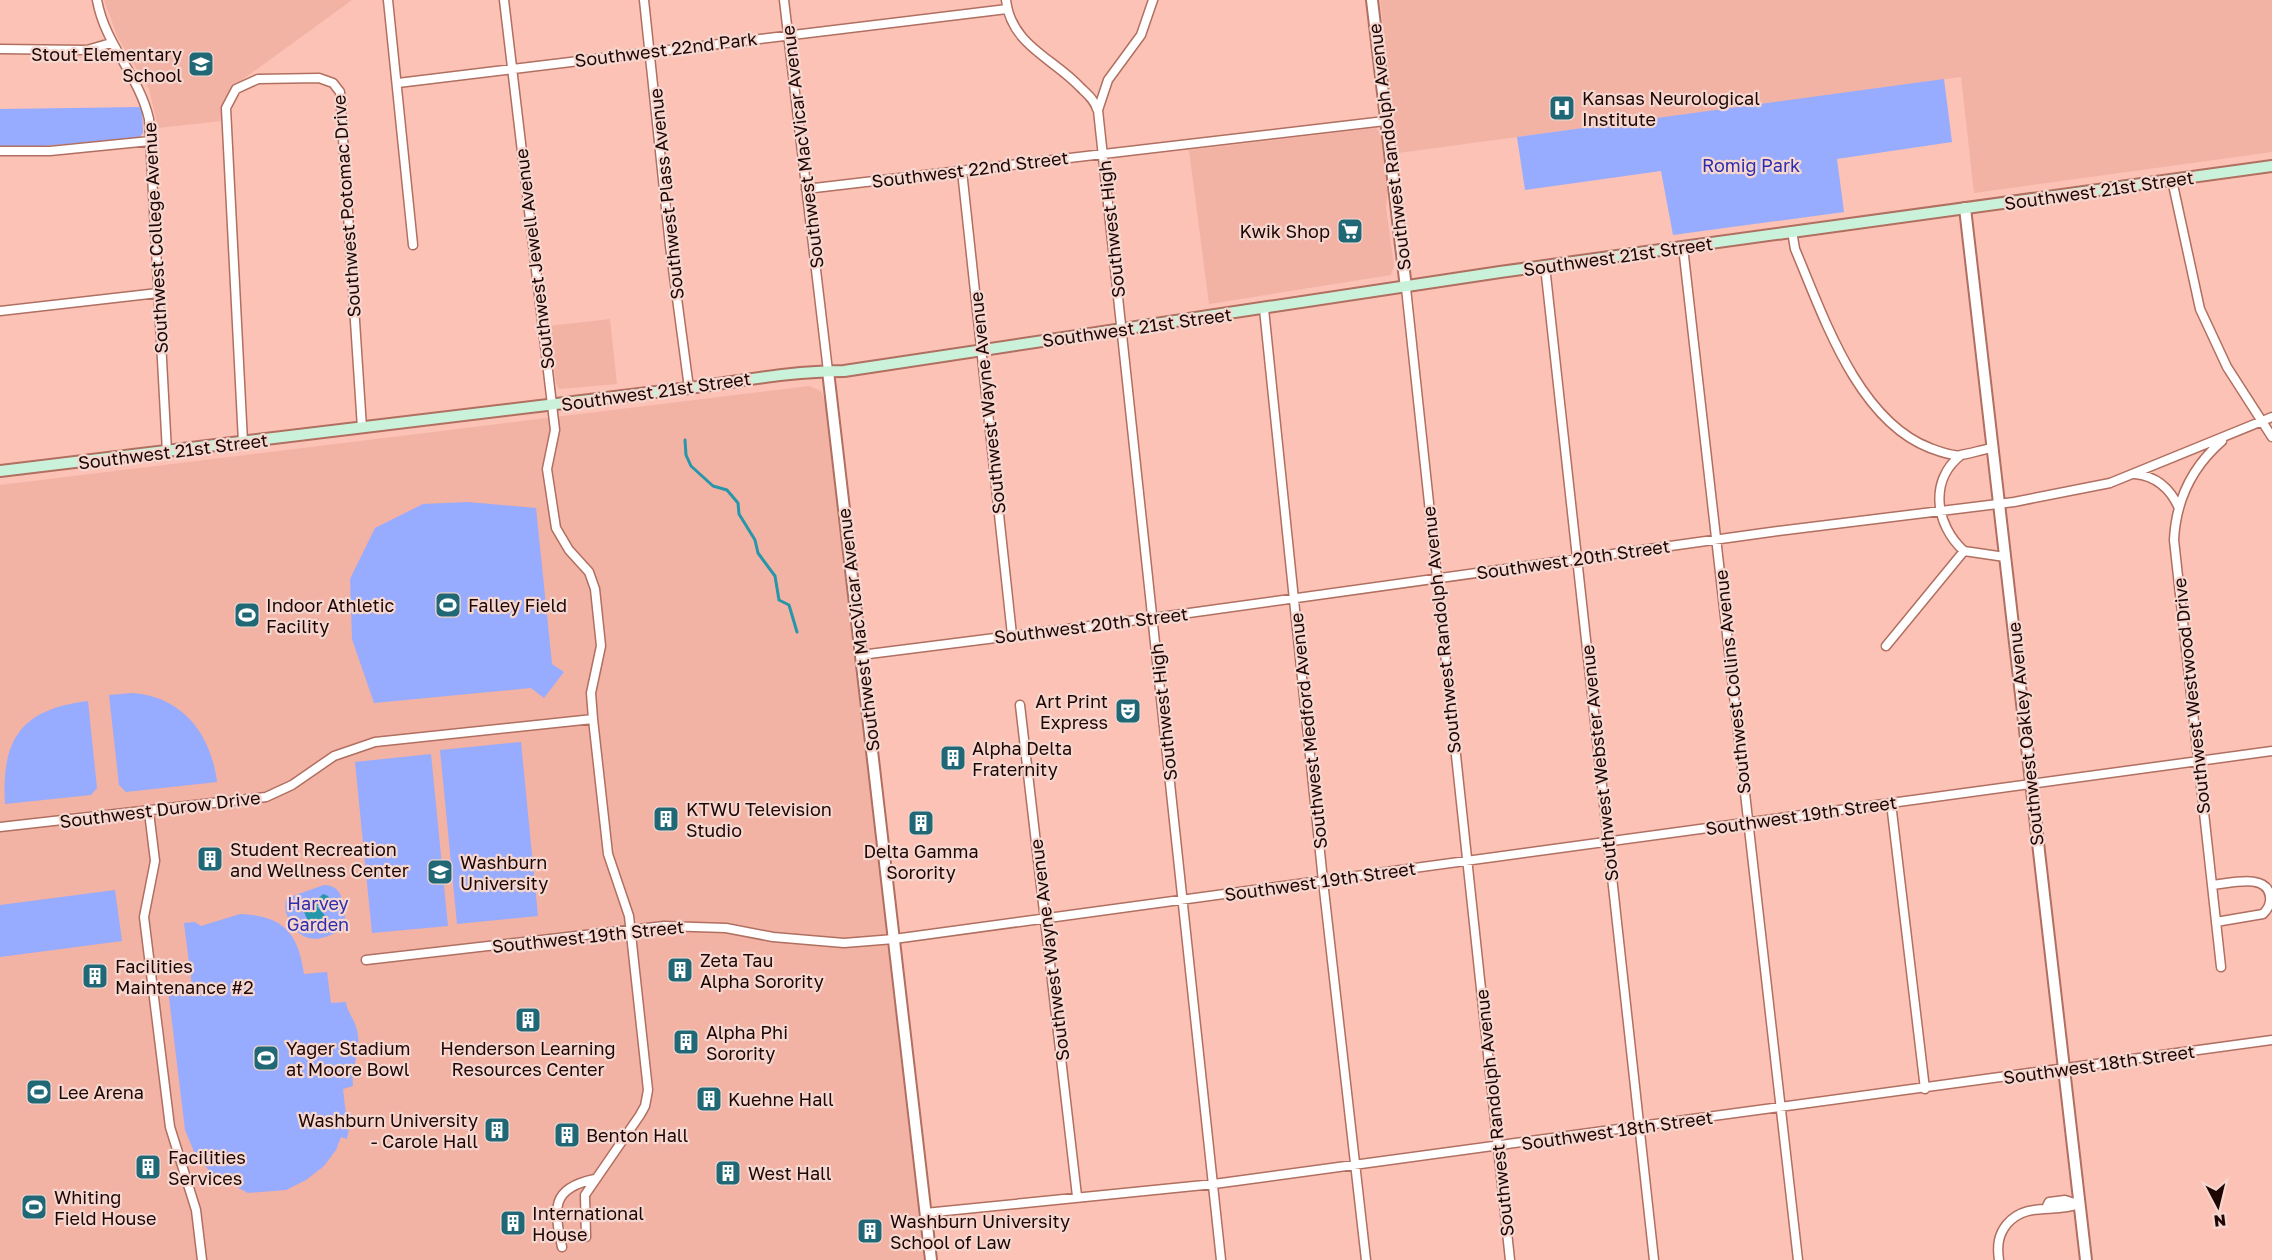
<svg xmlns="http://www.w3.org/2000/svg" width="2272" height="1260" viewBox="0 0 2272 1260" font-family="'Golos Text',sans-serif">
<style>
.built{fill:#f2b2a4}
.green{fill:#97abff}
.water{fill:#2696aa}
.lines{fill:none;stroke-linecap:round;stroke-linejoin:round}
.stream{stroke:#2696aa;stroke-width:3}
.minor-casing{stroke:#b06f60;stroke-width:11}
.tertiary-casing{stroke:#b06f60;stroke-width:14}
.secondary-casing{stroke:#b06f60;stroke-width:14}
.minor{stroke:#fff;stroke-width:8}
.tertiary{stroke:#fff;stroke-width:10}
.secondary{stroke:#caf2da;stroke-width:10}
.labels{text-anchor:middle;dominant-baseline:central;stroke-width:4.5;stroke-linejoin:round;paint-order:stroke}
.street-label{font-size:18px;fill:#1d0603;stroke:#f5d7d0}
.poi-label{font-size:18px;fill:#1d0603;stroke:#f5d7d0;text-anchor:start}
.park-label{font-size:18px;fill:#2d2dad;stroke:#f5d7d0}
</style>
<rect width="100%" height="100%" fill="#fcc2b5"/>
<!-- built -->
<path class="built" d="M104,0H352L235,85L222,107V121L158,128L149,89L118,38Z
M1380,0H2272V152L1974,193L1961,77L1398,153Z
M1375,128L1383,134L1388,187L1386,208L1394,265L1391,275L1209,304L1189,150Z
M610,319L617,384L559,389L556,383L549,326Z
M809,386L821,391L826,404L924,1260H0V485Z"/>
<!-- green -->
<path class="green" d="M1944,79L1952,142L1837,159L1844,212L1673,235L1661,171L1525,190L1517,137Z
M142,107L143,133L139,138L43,146H0V109Z
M468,502L536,508L552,664L564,672L544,698L531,688L374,703L352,639L350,579L375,528L423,504Z
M133,693C183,697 211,734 217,782L126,792L119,785L109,695Z
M88,701L97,788L91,795L5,804C1,738 22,709 88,701Z
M521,742L538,916L457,924L440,750Z
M431,754L448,926L372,933L355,762Z
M324,885C346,885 344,911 346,927C325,940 303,947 290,921C285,913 284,906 287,898Z
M115,890L122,941L0,957V905Z
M240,914C283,916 298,932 304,974L327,972L331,1003L346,1002C347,1013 356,1020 358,1035C360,1053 351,1068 353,1086L343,1089L346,1114H352L347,1139L341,1137L336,1150L324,1166L306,1180L286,1190L248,1193L212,1174L195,1154L185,1130L168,989L192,986L184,923L195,922L201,926Z"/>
<!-- water -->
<path class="water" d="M323,894L328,896L333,906L330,908L322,902L317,906L328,919L319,922L308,921L304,912Z"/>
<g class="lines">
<!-- stream -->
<path class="stream" d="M685,440L686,455L691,466L713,486L727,490L738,503L739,514L755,540L758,553L775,576L779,600L789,605L797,632"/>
<!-- minor casing -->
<g class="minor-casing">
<path id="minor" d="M97,0C105,45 139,75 149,119L167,452
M388,0L413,245
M504,0L555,430L547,469L556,528L569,550L589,572L595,589L601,646L591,693L593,719L608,854L629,916L648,1090L645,1106L640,1115L585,1195L586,1237
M644,0L670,246L689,388
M784,0L828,371
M1006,0C1011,45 1053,58 1080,87C1087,94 1094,99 1097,109
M1153,0L1141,35L1108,80L1098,110L1221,1260
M0,49L87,50L111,43
M398,83L1007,9
M0,151H50L150,141
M962,171L1012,635
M2172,180L2200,309L2227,367L2272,437
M806,189L1385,121
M1792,231L1795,249C1823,315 1857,420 1930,448C1938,451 1953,457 1961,455C1972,453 1981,450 1992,448
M1683,247L1798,1260
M1545,266L1654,1260
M1406,288L1510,1260
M1264,309L1323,881L1366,1260
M0,311L158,293
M243,442L226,108L236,89L258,79L319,78L333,83L340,92L362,428
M1961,455C1928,481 1936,526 1964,551
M2135,474C2156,476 2170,488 2179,508
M1886,646L1964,551L2005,557
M861,655L1153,618L1778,531L2014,502L2110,483L2272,417
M1020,705L1077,1196
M1891,803L1925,1089
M149,812L155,861L144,917L170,1127L196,1210L202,1260
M0,827L266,797L292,785L334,756L375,742L593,719
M2212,885C2228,884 2268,872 2270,897C2271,904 2268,909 2263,914L2216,922
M366,960L664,926L726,928L773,937L844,943L894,939L2272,751
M2221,967L2174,540C2176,500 2192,467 2222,441
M2046,1208L2049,1202L2065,1200L2078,1204
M925,1213L1214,1184L2272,1040
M562,1247C554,1209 550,1188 595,1179
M1999,1260C1997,1246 1998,1235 2007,1224C2027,1201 2054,1214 2079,1204"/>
</g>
<!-- tertiary casing -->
<g class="tertiary-casing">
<path id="tertiary" d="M1372,0L1406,288
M1965,208L2086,1260
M828,371L931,1260"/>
</g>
<!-- secondary casing -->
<g class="secondary-casing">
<path id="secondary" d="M0,471L689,388C741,381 791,371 844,371L1500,272L2272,166"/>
</g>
<!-- minor -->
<use href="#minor" class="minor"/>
<!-- tertiary -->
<use href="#tertiary" class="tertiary"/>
<!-- secondary -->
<use href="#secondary" class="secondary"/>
</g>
<!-- icons -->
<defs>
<g id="school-square" transform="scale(1.35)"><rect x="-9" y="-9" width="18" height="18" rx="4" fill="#206876" stroke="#f5d7d0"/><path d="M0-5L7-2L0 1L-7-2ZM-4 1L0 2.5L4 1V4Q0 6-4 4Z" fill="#fff"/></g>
<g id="hospital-square" transform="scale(1.35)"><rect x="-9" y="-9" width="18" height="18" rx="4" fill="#206876" stroke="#f5d7d0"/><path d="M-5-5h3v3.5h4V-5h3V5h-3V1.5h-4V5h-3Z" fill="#fff"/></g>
<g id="supermarket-square" transform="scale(1.35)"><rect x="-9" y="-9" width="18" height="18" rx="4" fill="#206876" stroke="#f5d7d0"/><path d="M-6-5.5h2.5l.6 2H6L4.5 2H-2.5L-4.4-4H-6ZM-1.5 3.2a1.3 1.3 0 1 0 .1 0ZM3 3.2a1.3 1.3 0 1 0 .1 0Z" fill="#fff"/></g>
<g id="stadium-square" transform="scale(1.35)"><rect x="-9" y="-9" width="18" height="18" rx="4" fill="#206876" stroke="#f5d7d0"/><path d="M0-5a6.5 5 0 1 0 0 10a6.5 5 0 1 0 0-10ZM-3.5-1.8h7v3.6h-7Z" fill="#fff"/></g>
<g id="theatre-square" transform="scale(1.35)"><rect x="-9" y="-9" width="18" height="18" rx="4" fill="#206876" stroke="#f5d7d0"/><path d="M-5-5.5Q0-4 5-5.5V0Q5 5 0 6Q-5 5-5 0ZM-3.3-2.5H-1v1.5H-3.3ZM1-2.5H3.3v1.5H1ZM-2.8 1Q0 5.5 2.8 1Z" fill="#fff"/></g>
<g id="building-square" transform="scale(1.35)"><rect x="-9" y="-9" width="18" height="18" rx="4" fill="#206876" stroke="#f5d7d0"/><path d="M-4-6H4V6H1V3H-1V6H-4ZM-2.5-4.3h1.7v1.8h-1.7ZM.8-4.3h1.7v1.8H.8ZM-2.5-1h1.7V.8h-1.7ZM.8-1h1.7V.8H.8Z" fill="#fff"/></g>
<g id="university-square" transform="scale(1.35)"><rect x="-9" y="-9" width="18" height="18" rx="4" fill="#206876" stroke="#f5d7d0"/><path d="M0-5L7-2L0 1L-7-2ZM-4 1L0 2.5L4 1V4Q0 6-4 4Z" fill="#fff"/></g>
</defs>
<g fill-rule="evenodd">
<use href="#school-square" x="201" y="64"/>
<use href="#hospital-square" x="1562" y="108"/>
<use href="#supermarket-square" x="1350" y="231"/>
<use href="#stadium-square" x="448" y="605"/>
<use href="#stadium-square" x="247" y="615"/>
<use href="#theatre-square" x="1128" y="711"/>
<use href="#building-square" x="953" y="758"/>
<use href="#building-square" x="666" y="819"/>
<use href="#building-square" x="921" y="823"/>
<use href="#building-square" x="210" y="859"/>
<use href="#university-square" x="440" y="872"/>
<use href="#building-square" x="680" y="970"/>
<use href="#building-square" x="95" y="976"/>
<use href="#building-square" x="528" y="1020"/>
<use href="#building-square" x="686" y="1042"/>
<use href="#stadium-square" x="266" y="1058"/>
<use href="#stadium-square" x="39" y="1092"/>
<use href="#building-square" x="709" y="1099"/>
<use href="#building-square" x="497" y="1130"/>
<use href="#building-square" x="567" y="1135"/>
<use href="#building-square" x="148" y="1167"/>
<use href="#building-square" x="728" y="1173"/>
<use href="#stadium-square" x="34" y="1207"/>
<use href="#building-square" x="513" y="1223"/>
<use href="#building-square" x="870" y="1231"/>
</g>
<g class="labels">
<!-- street labels -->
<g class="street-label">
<text transform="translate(666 49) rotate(-7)">Southwest 22nd Park</text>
<text transform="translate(802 147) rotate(-97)">Southwest MacVicar Avenue</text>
<text transform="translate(1389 147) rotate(-97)">Southwest Randolph Avenue</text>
<text transform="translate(970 169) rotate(-7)">Southwest 22nd Street</text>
<text transform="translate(2099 190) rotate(-8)">Southwest 21st Street</text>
<text transform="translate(666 194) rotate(-96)">Southwest Plass Avenue</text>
<text transform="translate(346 206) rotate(-94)">Southwest Potomac Drive</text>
<text transform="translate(1111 229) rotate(-96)">Southwest High</text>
<text transform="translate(155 238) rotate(-93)">Southwest College Avenue</text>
<text transform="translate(1618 256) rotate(-8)">Southwest 21st Street</text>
<text transform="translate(534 259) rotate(-97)">Southwest Jewell Avenue</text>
<text transform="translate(1137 327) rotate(-8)">Southwest 21st Street</text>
<text transform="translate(656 391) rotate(-8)">Southwest 21st Street</text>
<text transform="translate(987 403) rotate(-96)">Southwest Wayne Avenue</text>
<text transform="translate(173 451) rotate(-7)">Southwest 21st Street</text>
<text transform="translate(1573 559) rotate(-8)">Southwest 20th Street</text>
<text transform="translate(1091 625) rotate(-7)">Southwest 20th Street</text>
<text transform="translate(858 630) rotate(-97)">Southwest MacVicar Avenue</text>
<text transform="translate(1441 630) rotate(-96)">Southwest Randolph Avenue</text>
<text transform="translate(1732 682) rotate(-96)">Southwest Collins Avenue</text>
<text transform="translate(2191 696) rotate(-96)">Southwest Westwood Drive</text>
<text transform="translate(1163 712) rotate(-96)">Southwest High</text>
<text transform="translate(1308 731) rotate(-96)">Southwest Medford Avenue</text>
<text transform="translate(2025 734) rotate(-96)">Southwest Oakley Avenue</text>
<text transform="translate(1599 763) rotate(-96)">Southwest Webster Avenue</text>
<text transform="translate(160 809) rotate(-7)">Southwest Durow Drive</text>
<text transform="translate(1801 815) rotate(-8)">Southwest 19th Street</text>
<text transform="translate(1320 881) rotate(-8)">Southwest 19th Street</text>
<text transform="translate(588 936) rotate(-6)">Southwest 19th Street</text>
<text transform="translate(1049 950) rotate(-97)">Southwest Wayne Avenue</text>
<text transform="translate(2099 1064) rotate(-8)">Southwest 18th Street</text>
<text transform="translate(1494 1113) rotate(-96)">Southwest Randolph Avenue</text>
<text transform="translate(1617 1130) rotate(-8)">Southwest 18th Street</text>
</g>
<!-- poi labels -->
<g class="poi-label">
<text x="182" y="54" text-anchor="end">Stout Elementary<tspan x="182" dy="21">School</tspan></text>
<text x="1582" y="98">Kansas Neurological<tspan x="1582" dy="21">Institute</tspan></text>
<text x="1330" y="231" text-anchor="end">Kwik Shop</text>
<text x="266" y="605">Indoor Athletic<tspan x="266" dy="21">Facility</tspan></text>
<text x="468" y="605">Falley Field</text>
<text x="1108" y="701" text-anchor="end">Art Print<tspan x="1108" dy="21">Express</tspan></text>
<text x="972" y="748">Alpha Delta<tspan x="972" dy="21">Fraternity</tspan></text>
<text x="686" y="809">KTWU Television<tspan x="686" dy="21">Studio</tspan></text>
<text x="230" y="849">Student Recreation<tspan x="230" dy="21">and Wellness Center</tspan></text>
<text x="921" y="851" text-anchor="middle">Delta Gamma<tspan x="921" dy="21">Sorority</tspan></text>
<text x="460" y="862">Washburn<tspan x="460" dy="21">University</tspan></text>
<text x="700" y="960">Zeta Tau<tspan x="700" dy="21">Alpha Sorority</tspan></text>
<text x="115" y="966">Facilities<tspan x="115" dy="21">Maintenance #2</tspan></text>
<text x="706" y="1032">Alpha Phi<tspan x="706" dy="21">Sorority</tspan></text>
<text x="286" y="1048">Yager Stadium<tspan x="286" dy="21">at Moore Bowl</tspan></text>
<text x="528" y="1048" text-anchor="middle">Henderson Learning<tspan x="528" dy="21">Resources Center</tspan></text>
<text x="58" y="1092">Lee Arena</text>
<text x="728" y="1099">Kuehne Hall</text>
<text x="478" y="1120" text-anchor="end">Washburn University<tspan x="478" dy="21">- Carole Hall</tspan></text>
<text x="586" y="1135">Benton Hall</text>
<text x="168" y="1157">Facilities<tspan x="168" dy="21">Services</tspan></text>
<text x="748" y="1173">West Hall</text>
<text x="54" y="1197">Whiting<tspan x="54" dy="21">Field House</tspan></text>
<text x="532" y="1213">International<tspan x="532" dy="21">House</tspan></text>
<text x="890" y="1221">Washburn University<tspan x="890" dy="21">School of Law</tspan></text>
</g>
<!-- park labels -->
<g class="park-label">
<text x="1751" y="165">Romig Park</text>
<text x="318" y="903">Harvey<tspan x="318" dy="21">Garden</tspan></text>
</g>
</g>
<!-- north arrow -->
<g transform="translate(2218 1206) rotate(173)" stroke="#f5d7d0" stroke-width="4.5" paint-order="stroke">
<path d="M0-4.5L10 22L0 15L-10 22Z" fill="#1d0603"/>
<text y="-9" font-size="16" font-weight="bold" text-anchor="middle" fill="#1d0603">N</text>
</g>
</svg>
